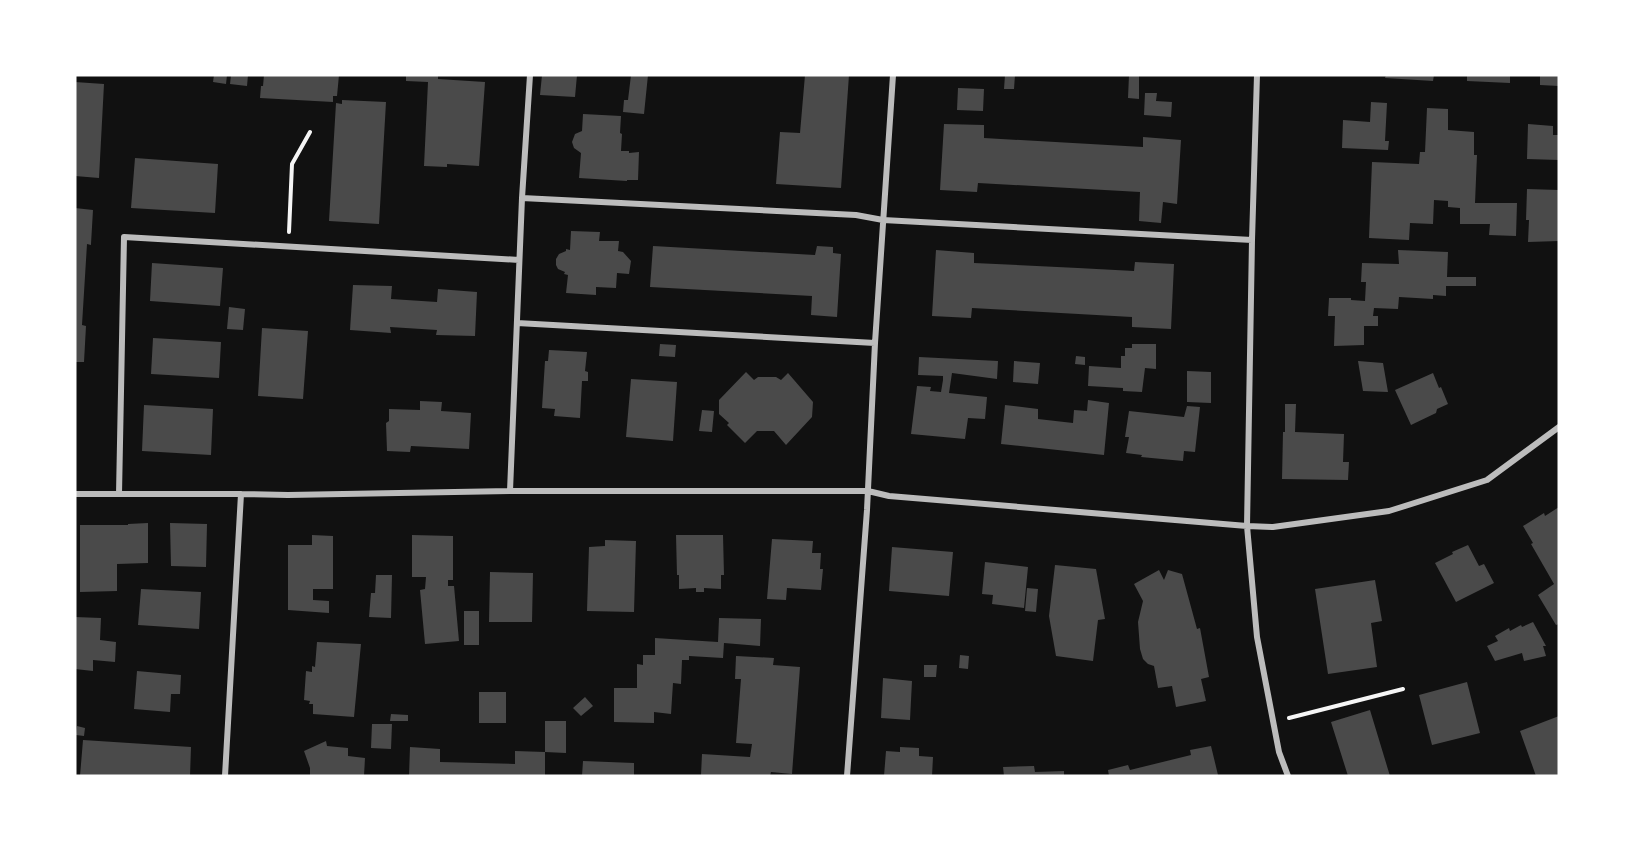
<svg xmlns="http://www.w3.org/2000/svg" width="1634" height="851" viewBox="0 0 1634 851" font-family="'DM Sans',sans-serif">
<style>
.building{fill:#4a4a4a}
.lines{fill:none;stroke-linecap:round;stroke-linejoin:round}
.path{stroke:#f5f5f5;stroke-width:4}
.minor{stroke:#bcbcbc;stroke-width:6}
</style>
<rect width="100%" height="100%" fill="#111"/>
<!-- building -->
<path class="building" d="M214,75H227L226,84L213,82Z
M231,75H248L247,86L230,84Z
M264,75H339L337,96H333V102L260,98L261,86H263Z
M406,75H438V79L485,82L479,166L447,164V167L424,166L428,82L406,81Z
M542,75H577L575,97L540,95Z
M631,75H648L644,114L623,112L624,100H628Z
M805,75H849L841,188L776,184L780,132L800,133Z
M1005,75H1015L1014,89H1004Z
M1129,75H1139V99L1128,98Z
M1386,75H1434L1433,81L1385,78Z
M1467,75H1510V83L1467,81Z
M1540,75H1559V86L1540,85Z
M75,82L104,84L99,178L75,176Z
M958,88L984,89L983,111L957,110Z
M1145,93H1157L1156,101L1172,102L1171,117L1144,115Z
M342,100L386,102L379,224L329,221L336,103L342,104Z
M1371,102L1387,103L1385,141H1389L1388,150L1342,148L1343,120L1370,122Z
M1427,108L1448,109V130L1474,132V155H1477L1475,203H1517L1516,236L1489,235L1490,224H1460V208L1448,207V201L1434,200L1433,224L1410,223L1409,240L1369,238L1372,162L1419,164L1420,152H1425Z
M583,114L621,116L620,133L622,134L621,151H629V153L639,152L638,180H627V181L579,178L581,153L574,148L572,142L575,134L582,131Z
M944,124L984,125V138L1143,147V137L1181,140L1177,204L1163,202L1161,223L1139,221L1140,192L978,183L977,192L940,190Z
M1528,124L1553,126V135H1559V160L1527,159Z
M135,158L218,164L215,213L131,208Z
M1527,189L1559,190V241L1528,242L1529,220H1526Z
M75,208L93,210L91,244V245L87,244L82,325L86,326L84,362H75Z
M571,231L600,232L599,241H619L618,251L623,252L631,261L629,274L617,273L616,288L596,287V295L566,293L568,275L564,274L565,272L558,269L556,265V259L559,254L566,251V249L570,250Z
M653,246L815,255L817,246L833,247V253L841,254L837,317L811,315L812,296L650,287Z
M936,250L974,253V263L1078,268L1134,271L1135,262L1174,264L1171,329L1132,327V317L972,308L971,318L932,316Z
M1398,250L1448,252L1447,277H1476V286H1446V296L1433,295V299L1399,297L1398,309L1374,308L1373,316H1378V326H1364V345L1334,346L1335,316H1328L1329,298H1351V300L1365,301L1366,282H1361L1362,263L1399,264Z
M152,263L223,268L220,306L150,301Z
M353,285L392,286L391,299L437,302L438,289L477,292L475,336L436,335L437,330L390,327L391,333L350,330Z
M229,307L245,309L243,330L227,329Z
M262,328L308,331L303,399L258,396Z
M153,338L221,342L219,378L151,374Z
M660,344L676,345L675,357L659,356Z
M1132,344H1156V369L1145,368L1142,392L1123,391V388L1088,386L1089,366L1121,368V356H1125V348H1132Z
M549,350L587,352L585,371L588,372V381H582L580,418L554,416L555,409L542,408L545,361H548Z
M1076,356L1085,357V365L1075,364Z
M919,357L998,361L997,379L952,373L949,393L987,397L985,419L968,418L965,439L911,434L917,386L931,387L930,391L941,392L943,380V376L918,375Z
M1014,361L1040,363L1038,384L1013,382Z
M1358,361L1383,363L1388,392L1363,391Z
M1187,371L1211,372V403L1187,402Z
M746,372L754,380L758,377H776L781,380L788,373L813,402L812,417L786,445L774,431H757L745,443L727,425L729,423L719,414V400Z
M1433,373L1439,388L1441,387L1448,404L1437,409L1436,413L1411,425L1395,390Z
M631,379L677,382L673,441L626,437Z
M1088,400L1109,403L1104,455L1001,444L1005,405L1038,409V419L1073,423L1074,410L1087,411Z
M420,401L442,402L441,411L471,413L469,449L411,446L410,452L387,451L386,423L389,421V409L420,410Z
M1285,404H1296L1295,432L1344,434L1343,462H1349L1348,480L1282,479L1283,432H1285Z
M144,405L213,409L211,455L142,451Z
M1187,406L1200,407L1195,452L1184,451L1183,461L1141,457L1142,455L1126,453L1129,437H1125L1129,411L1184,417Z
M702,410L714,411L712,432L699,431Z
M1559,507V624L1556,625L1538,595L1554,584L1531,544L1533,543L1523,526L1544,513L1545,516Z
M148,523V563L117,564V591L80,592V525H128V524Z
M170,523L207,524L206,567L171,566Z
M312,535L333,536V589H313V600L329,601V613L288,610V545H312Z
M412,535L453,536V580H448V586H454L459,641L425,644L420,590L425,589L426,577H412Z
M676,535H723L724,575H721V589L704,588V592H696V588L679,589V575H677Z
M772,539L813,541L812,553H821L820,569H823L821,590L787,588L786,600L767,599Z
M605,540L636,541L634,612L587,611L589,547L605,546Z
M1468,545L1479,566L1484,564L1494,583L1456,602L1435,563L1453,554L1452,552Z
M892,547L953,552L949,596L889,591Z
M985,562L1028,567L1024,608L992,604L993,595L982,594Z
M1055,565L1096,569L1105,619L1098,620L1093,661L1056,656L1049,616Z
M1159,570L1164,580L1168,570L1182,574L1197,629L1200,628L1209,677L1201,679L1206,701L1176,707L1172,686L1158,688L1154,666L1148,664L1143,659L1140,649L1138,622L1143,601L1134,584Z
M490,572L533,573L532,622H489Z
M376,575H392L391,618L369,617L371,593H375Z
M1375,580L1382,621L1371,623L1377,667L1328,674L1315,589Z
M1027,588L1038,589L1036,612L1025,611Z
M141,589L201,592L199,629L138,625Z
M464,611H479V645H464Z
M75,617L101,618L100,640L116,642L115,662L93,660V671L75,669Z
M719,618L761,619L760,646L724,643L723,658L689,656V660H682L681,684L673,683L671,714L654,712V723L614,722V688H637V664L643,665V655H655V638L718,642Z
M1533,622L1546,646H1543L1546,656L1524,661L1522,653L1495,661L1487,646L1498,641L1495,636L1509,628L1510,631L1521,625L1522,627Z
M317,642L361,644L354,717L313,714V704H309L310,701L304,700L306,671L312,672V666L315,667Z
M960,655L969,656L968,669L959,668Z
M736,656L774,658L773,665L800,667L792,774L771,772L770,776L701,775L702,754L750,757L752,744L736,743L741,679H735Z
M924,665H937L936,677H924Z
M137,671L181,675L180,694H171L170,712L134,709Z
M883,678L912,681L910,720L881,718Z
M1467,682L1480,733L1432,745L1419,695Z
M479,692H506V723H479Z
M585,697L593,706L581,716L573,708Z
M1370,710L1390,776H1348L1331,722Z
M391,714L408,715V721H390Z
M1559,716V776H1536L1520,731Z
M545,721H566V753L545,752V776H409L410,747L440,749V762L515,764V751L545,752Z
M372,724H392L391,749L371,748Z
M77,726L85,728L84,736L76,735Z
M83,740L191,747L190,776H80Z
M326,741L327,746L348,748V756L365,758L364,776H310V768L304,751Z
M1211,746L1218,775L1109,776L1108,770L1128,765L1130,770L1191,755L1190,750Z
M900,747L919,748V756L933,757L932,776H884L886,751L900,752Z
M583,761L634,763V776H582Z
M1034,766L1035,772L1064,771V776H1004L1003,767Z"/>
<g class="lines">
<!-- path -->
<path class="path" d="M289,232L292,164L310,132
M1289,718L1403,689"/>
<!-- minor -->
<path class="minor" d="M1257,75L1252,240L1247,526L1257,637L1279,752L1288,776
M522,198L856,215L883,220L1252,240
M517,323L875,343
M510,491L522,198L530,75
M75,494H241L288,495L510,491H868L889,496L1247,526L1273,527L1389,511L1487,480L1559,427
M119,494L124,237L519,260
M225,776L241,494
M847,776L867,510L875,343L893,75"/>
</g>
<!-- border -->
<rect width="1634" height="851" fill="none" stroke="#ffffff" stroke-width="153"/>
</svg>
